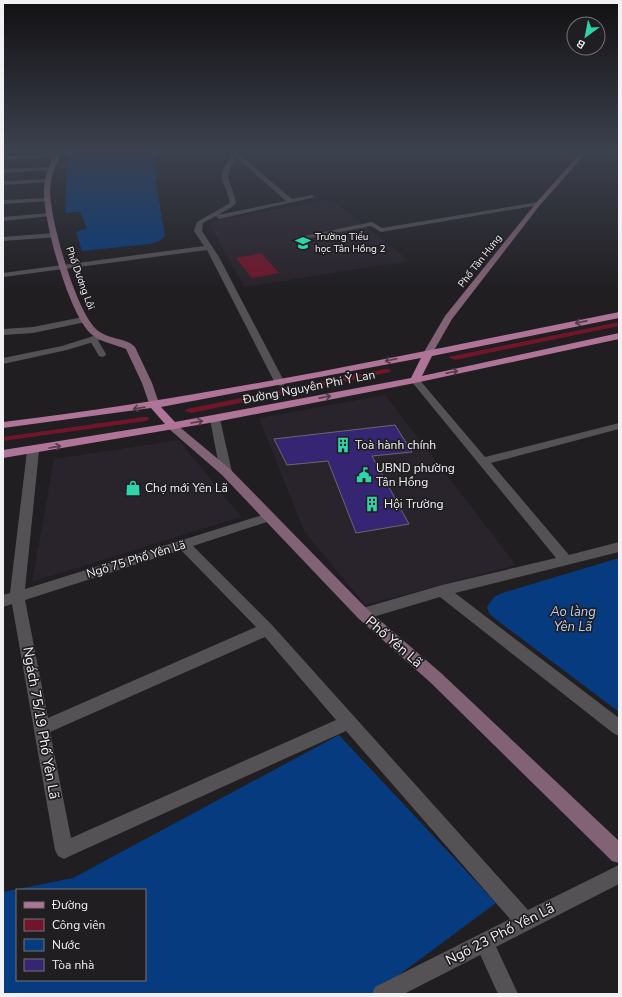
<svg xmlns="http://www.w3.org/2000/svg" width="622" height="997" viewBox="0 0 622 997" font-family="'Nunito Sans',sans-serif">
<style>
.built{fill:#29232b}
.green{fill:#71162a}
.water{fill:#063b7f;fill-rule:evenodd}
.building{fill:#352572;stroke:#69696e}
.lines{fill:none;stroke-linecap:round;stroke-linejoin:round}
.lane{fill:#555256;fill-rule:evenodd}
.street{fill:#555256;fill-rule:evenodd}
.secondary{fill:#826376;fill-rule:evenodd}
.primary{fill:#af7497;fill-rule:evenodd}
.oneway{stroke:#523c4a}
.labels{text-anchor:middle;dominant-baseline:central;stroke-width:3.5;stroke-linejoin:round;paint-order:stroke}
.far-poi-label{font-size:10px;fill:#f1f0f2;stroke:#201e21;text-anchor:start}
.far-street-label{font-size:10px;fill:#f1f0f2;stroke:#201e21}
.street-label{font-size:12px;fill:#f1f0f2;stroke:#201e21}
.poi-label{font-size:12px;fill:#f1f0f2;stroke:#201e21;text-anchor:start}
.water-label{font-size:13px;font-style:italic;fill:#b4cff7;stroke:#201e21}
.near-street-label{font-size:14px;fill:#f1f0f2;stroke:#201e21}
</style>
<rect width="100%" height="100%" fill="#201e21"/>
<!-- built -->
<path class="built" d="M325,200L337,203L409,261L244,287L210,225L215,221Z
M385,395L516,565L365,605L304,531L259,418Z
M179,440L241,517L32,582L54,459Z"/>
<!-- green -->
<path class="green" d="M261,253L279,273L252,278L236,258Z
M619,322V326L455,360L448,357Z
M385,369H389L391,372L191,413L185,411L187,409Z
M143,417H148L149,419L146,421L3,441V437Z"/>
<!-- water -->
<path class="water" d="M71,151H155L156,182L165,236L159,241L150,244L82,251L76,232L87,228L80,212L65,213L67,163Z
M619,558V712L494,618L489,613L487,607L494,597L502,593Z
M339,735L496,903L373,994H3V892L73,878ZM17,890H145V980H17Z"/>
<!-- building -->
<path class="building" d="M395,425L412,452L372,456L409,524L356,533L328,461L287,465L274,439Z"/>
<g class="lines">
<!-- lane -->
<path class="lane" d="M538,202L540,203V205L381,232L371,226L298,240L295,238L372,222L382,228Z
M93,336L96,337L106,354L105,356L102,357L99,356L89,339Z
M484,934L491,936L518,994H498L475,943L477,936Z"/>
<!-- street -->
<path class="street" d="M228,151H235L292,199L312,195L315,197L219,219L216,216L203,223L202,231L219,257L285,383L284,385L280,386L275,383L207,250L3,277V273L204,246L194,231L197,222L230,203C225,177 214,184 230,157ZM236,157L286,201L218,215L232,207L236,203C232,179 221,182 236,157Z
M59,154L57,157L3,160V156Z
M52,167L53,168L50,170L3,173V169Z
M51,179V181L49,182L3,185V181Z
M50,198L51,199L48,201L3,204V200Z
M49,213L52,215L51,216L3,221V217Z
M54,233L58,235L57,237L3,241V237Z
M83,317L86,318V322L33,333L3,335V329L33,327Z
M100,334L103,335V339L67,350L3,364V358L62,346Z
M415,377L418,378L485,457L619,423V429L491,463L569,555L619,542V552L455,593L619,718V736L613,733L440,597L363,620L358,618L356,614L358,610L363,608L442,585L556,558L412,382L410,380Z
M215,416L220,419L232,472L226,476L220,472L210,419Z
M33,447L39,451L25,589L269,513L273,514L275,517L273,520L193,546L272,625L528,910L619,865V884L404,994H372L375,987L510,919L346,731L70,856L64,859L58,856L55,850L12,604L3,607V595L10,593L27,451ZM181,550L256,627L48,718L25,600ZM265,637L336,720L71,838L50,732Z"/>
<!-- secondary -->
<path class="secondary" d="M56,151H62C56,163 50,178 50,192C51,223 74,303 94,327C105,340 126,337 135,347L152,383L160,406L159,408L155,409L150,406L142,383L126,349C114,344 99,342 90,333C68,311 44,223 44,192C44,177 50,163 56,151Z
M582,151H588L540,205L452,319L432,354H426L424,352L445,316L536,203Z
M172,423L176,424L230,469L368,610L441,673L619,841V863L612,861L431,683L358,618L222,475L168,428L167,426L168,424Z"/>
<!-- primary -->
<path class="primary" d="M619,312V318L432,356L422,376L619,333V339L415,383L215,422L3,458V450L165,424L151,408L3,428V422C211,397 414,353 619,312ZM421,358L411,378L175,422L161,407Z"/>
</g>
<!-- one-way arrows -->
<defs><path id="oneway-shaft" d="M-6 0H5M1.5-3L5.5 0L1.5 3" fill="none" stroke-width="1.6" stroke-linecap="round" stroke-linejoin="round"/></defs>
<g class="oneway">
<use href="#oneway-shaft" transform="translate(581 322) rotate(169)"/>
<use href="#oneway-shaft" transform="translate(391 360) rotate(168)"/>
<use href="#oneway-shaft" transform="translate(452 372) rotate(-12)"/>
<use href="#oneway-shaft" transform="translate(325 397) rotate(-11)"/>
<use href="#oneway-shaft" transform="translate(139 408) rotate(172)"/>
<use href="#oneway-shaft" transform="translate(197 422) rotate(-10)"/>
<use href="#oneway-shaft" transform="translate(55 447) rotate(-10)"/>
</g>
<!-- sky -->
<linearGradient id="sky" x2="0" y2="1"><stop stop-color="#121012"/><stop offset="0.52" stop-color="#3c414e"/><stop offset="1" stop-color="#3c414e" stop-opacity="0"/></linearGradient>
<rect width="622" height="290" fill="url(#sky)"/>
<!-- icons -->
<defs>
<g id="school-bare" transform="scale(1.2)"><path d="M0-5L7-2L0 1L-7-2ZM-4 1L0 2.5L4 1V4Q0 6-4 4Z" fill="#2fd4aa" stroke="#201e21" stroke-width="2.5" paint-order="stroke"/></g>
<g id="building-bare" transform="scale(1.2)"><path d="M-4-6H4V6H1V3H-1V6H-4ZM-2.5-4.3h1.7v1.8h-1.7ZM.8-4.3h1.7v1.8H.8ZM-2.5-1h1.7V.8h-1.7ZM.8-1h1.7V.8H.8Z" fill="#2fd4aa" stroke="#201e21" stroke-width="2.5" paint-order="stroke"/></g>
<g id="civic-bare" transform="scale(1.2)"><path d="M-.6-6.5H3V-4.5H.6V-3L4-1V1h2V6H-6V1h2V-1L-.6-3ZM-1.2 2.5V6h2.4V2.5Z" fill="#2fd4aa" stroke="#201e21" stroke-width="2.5" paint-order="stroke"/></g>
<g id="shop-bare" transform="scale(1.2)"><path d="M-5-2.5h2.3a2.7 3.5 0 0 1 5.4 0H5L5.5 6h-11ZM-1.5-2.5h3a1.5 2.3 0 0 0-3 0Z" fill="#2fd4aa" stroke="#201e21" stroke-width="2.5" paint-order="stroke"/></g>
</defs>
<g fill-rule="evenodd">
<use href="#school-bare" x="303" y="243"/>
<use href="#building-bare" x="343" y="445"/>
<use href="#civic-bare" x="364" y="475"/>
<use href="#shop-bare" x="133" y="488"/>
<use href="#building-bare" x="372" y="504"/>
</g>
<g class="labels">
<!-- far-poi labels -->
<g class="far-poi-label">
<text x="315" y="237">Trường Tiểu<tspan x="315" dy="12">học Tân Hồng 2</tspan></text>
</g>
<!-- far-street labels -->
<g class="far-street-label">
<text transform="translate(480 261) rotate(-52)">Phố Tân Hưng</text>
<text transform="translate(80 278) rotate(70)">Phố Dương Lôi</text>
</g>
<!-- street labels -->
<g class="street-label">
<text transform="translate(309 387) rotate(-11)">Đường Nguyên Phi Ỷ Lan</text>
<text transform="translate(136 559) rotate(-17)">Ngõ 75 Phố Yên Lã</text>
</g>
<!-- poi labels -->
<g class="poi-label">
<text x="355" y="445">Toà hành chính</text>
<text x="376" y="468">UBND phường<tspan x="376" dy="14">Tân Hồng</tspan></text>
<text x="145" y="488">Chợ mới Yên Lã</text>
<text x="384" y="504">Hội Trường</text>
</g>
<!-- water labels -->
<g class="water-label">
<text x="573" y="612">Ao làng<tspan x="573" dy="15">Yên Lã</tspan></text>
</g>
<!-- near-street labels -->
<g class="near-street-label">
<text transform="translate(394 642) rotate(41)">Phố Yên Lã</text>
<text transform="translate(41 723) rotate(80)">Ngách 75/19 Phố Yên Lã</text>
<text transform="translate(500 934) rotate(-27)">Ngõ 23 Phố Yên Lã</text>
</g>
</g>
<!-- border -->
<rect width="622" height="997" fill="none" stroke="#f1f0f2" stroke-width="8"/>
<!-- legend -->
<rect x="16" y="889" width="130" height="92" fill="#201e21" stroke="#747275"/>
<rect x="24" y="902" width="20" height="6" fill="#af7497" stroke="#747275"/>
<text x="52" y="909" font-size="12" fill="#f1f0f2">Đường</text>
<rect x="24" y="919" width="20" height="12" fill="#71162a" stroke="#747275"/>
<text x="52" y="929" font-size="12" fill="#f1f0f2">Công viên</text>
<rect x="24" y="939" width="20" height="12" fill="#063b7f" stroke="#747275"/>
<text x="52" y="949" font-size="12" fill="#f1f0f2">Nước</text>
<rect x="24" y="959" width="20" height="12" fill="#352572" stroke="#747275"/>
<text x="52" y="969" font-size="12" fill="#f1f0f2">Tòa nhà</text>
<!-- north arrow -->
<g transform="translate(586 36) rotate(212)"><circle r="19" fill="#201e21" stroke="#747275"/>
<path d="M0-3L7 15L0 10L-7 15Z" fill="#2fd4aa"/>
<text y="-6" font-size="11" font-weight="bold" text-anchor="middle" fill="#f1f0f2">B</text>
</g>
</svg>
